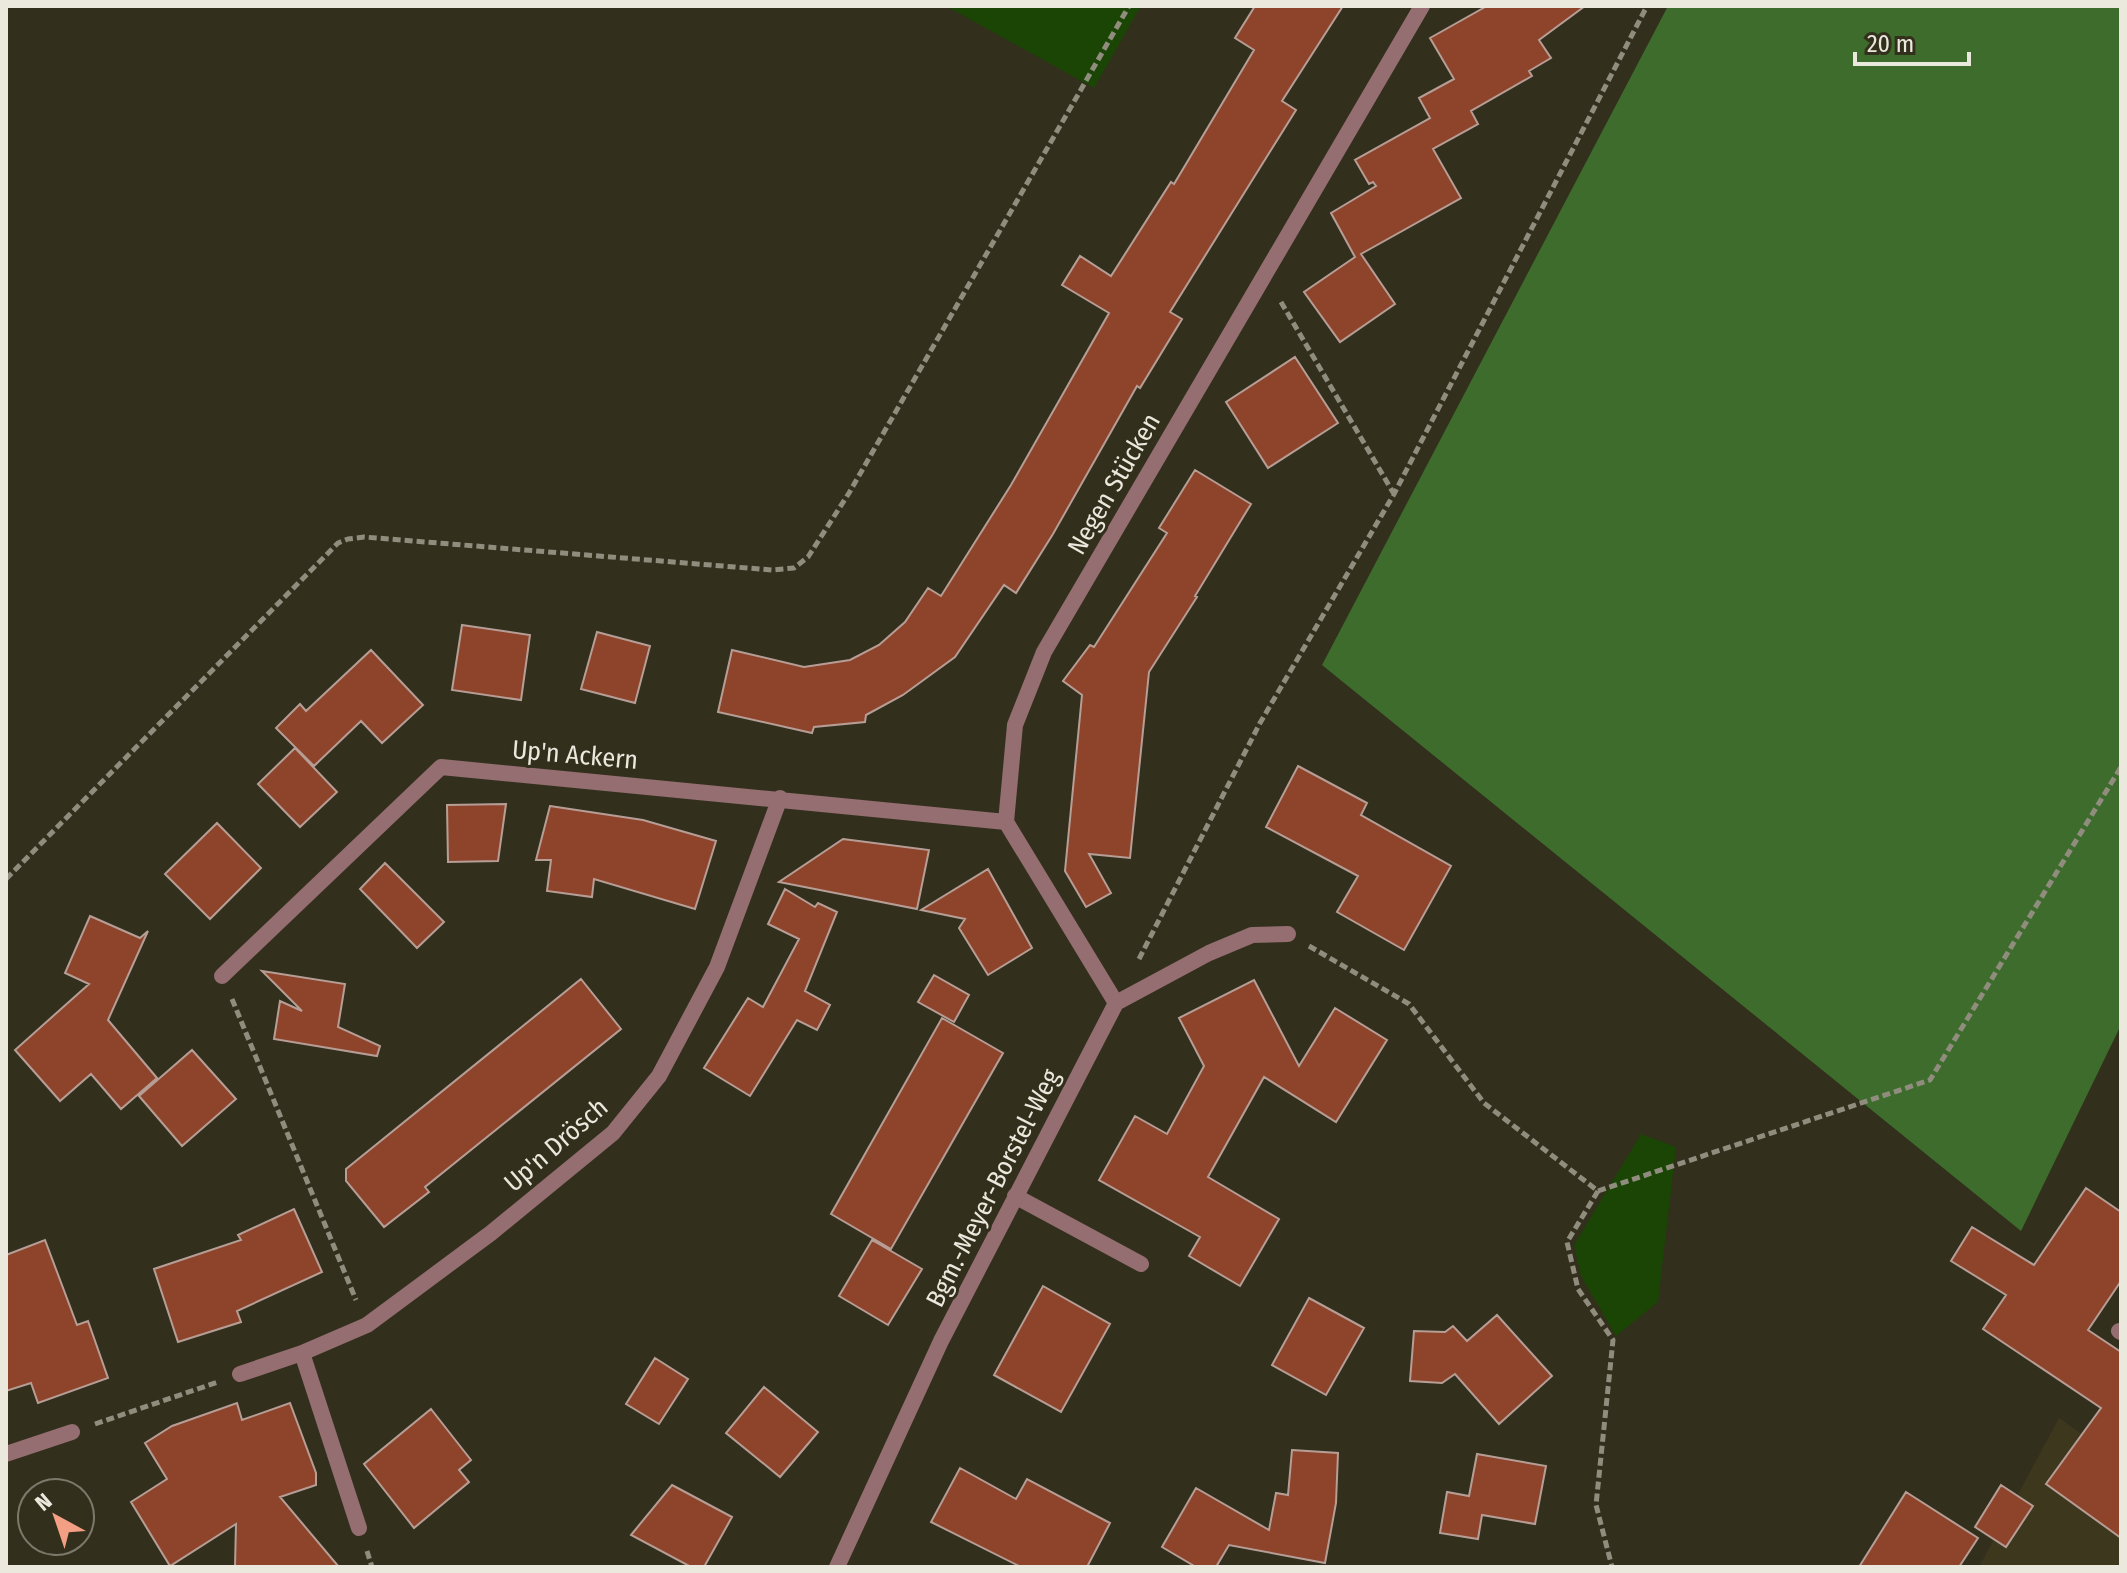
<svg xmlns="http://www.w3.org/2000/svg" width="2127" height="1573" viewBox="0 0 2127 1573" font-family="'Fira Sans Condensed',sans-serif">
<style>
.built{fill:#3c371d}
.green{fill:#1a4505}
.forest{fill:#3d6c2c}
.building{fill:#8e442b;stroke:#b69e96;stroke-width:2}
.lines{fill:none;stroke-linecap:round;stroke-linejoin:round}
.path{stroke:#908d7e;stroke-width:5;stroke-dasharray:8 4;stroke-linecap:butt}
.service{stroke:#946e70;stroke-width:16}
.minor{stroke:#946e70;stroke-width:16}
.labels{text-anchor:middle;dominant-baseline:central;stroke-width:6;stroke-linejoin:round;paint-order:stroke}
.street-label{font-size:26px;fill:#ebe9dd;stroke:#332f1d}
</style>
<rect width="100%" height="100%" fill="#332f1d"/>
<!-- built -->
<path class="built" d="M2059,1418L2121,1462V1567H1979Z"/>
<!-- green -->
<path class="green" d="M946,6H1141L1094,88Z
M1641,1134L1676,1147L1658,1302L1616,1336L1581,1276L1574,1245Z"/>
<!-- forest -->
<path class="forest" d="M1668,6H2121V1025L2021,1231L1322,665Z"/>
<!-- building -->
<path class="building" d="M1255,6H1343L1282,101L1296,110L1170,312L1182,319L1140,388L1137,386L1053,534L1016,593L1004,585L955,657L903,695L866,715L865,722L814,727L812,733L718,712L732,650L804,667L850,660L879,645L905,622L928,588L941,596L1011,485L1109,313L1062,285L1080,256L1111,276L1171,182L1174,184L1254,50L1235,38Z
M1487,6H1585L1539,40L1551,58L1529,71L1532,76L1471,111L1478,124L1433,149L1461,198L1361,254L1395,304L1340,342L1304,292L1355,257L1331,213L1376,186L1373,182L1369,184L1355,160L1430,118L1419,98L1454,79L1430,38Z
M1295,357L1338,423L1268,468L1226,402Z
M1195,470L1251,504L1195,596L1197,597L1149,672L1130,858L1089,854L1111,893L1086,907L1065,871L1082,695L1063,681L1090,645L1094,647L1167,533L1159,528Z
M462,625L530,635L521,700L452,690Z
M597,632L650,646L635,703L581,689Z
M371,650L423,705L382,743L361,721L314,766L276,728L300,704L306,711Z
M295,748L337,792L300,827L258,784Z
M1298,766L1367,803L1361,815L1451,866L1404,950L1337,912L1358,876L1266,827Z
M506,804L498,861L448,862L447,805Z
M550,806L643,820L716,841L695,909L594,879L592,897L547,891L551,860H536Z
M217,823L261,868L210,919L165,874Z
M843,839L929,850L917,909L779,882Z
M385,863L444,922L417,948L360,889Z
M988,869L1032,948L988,975L959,928L965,919L921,910Z
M785,889L815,907L818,903L837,912L805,991L830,1005L817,1030L797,1020L750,1096L704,1068L748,998L763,1007L799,939L768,924Z
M90,916L140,938L148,931L108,1020L157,1078L121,1109L91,1074L60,1101L15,1050L89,984L65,973Z
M262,971L345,984L338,1027L380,1046L377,1056L274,1039L280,1001L302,1011Z
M934,975L969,995L954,1022L918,1002Z
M581,979L621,1029L425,1187L429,1192L384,1227L346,1181V1169Z
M1254,980L1299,1066L1335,1008L1387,1040L1336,1122L1264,1077L1208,1177L1279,1219L1240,1286L1189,1256L1200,1237L1099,1180L1135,1116L1167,1134L1204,1066L1179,1018Z
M942,1018L1003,1053L891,1249L831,1214Z
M192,1050L236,1099L182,1146L139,1096Z
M2086,1188L2121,1212V1281L2088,1330L2121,1352V1538L2046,1484L2101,1408L1983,1329L2006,1295L1951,1261L1972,1227L2034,1265Z
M294,1209L322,1272L237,1311L241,1322L178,1342L154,1269L241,1240L238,1235Z
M45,1240L77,1325L88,1321L108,1378L38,1403L31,1383L6,1391V1255Z
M872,1240L922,1269L888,1325L839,1296Z
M1043,1286L1110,1324L1061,1412L994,1375Z
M1309,1298L1364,1328L1326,1395L1272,1365Z
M1497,1315L1552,1376L1499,1424L1455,1374L1442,1383L1410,1381L1414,1331L1445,1332L1453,1326L1467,1341Z
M655,1358L688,1379L659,1424L626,1404Z
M764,1387L818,1432L780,1477L726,1433Z
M237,1403L242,1420L290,1403L316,1473V1485L280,1497L339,1567H235L236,1524L170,1566L131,1502L167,1479L145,1443L172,1426Z
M431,1409L471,1460L459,1470L469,1482L414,1528L364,1464Z
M1292,1450L1338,1453L1336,1503L1325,1563L1229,1545L1216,1567H1196L1162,1547L1196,1488L1269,1530L1276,1493L1288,1495Z
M1477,1454L1546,1466L1535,1524L1482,1515L1478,1539L1440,1533L1447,1492L1469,1496Z
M960,1468L1016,1499L1027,1479L1110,1523L1087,1567H1021L931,1522Z
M672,1485L732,1517L704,1567H691L631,1535Z
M2001,1485L2033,1506L2006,1547L1975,1527Z
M1906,1492L1978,1538L1959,1567H1859Z"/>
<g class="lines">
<!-- path -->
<path class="path" d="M1281,302L1394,494
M6,879L338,543L348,539L364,537L772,570L794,568L808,557L849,493L1129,6
M1309,946L1409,1004L1484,1103L1598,1191L1567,1242L1578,1289L1613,1340L1596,1505L1612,1567
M1139,959L1260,723L1394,494L1647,6
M232,999L356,1300
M1598,1191L1930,1080L2121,767
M95,1424L218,1382
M367,1551L372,1567"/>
<!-- service -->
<path class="service" d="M1015,1196L1141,1264"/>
<!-- minor -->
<path class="minor" d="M222,976L441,767L1006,822
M1116,1003L1006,822L1015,725L1044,652L1422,6
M2119,1331L2121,1332
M302,1353L359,1528
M240,1374L302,1353L367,1325L491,1233L613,1133L659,1076L717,967L780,798
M6,1454L72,1432
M837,1567L941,1341L1116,1003L1209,953L1252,935L1288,934"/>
</g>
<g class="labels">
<!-- street labels -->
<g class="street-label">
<text transform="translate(1114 484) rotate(-60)">Negen Stücken</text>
<text transform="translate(575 755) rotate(5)">Up'n Ackern</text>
<text transform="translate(556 1145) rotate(-41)">Up'n Drösch</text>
<text transform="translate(993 1188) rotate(-63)">Bgm.-Meyer-Borstel-Weg</text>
</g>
</g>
<!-- border -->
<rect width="2127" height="1573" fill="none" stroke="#ebe9dd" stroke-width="16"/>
<!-- north arrow -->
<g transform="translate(56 1517) rotate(320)"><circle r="38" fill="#332f1d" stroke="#7d796a" stroke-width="2"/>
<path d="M0-6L14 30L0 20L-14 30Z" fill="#f39f84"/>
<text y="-12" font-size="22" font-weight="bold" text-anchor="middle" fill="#ebe9dd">N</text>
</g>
<!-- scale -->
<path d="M1855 52v12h114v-12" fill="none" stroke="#ebe9dd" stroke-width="4"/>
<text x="1867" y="52" font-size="24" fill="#ebe9dd" stroke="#332f1d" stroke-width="6" paint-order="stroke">20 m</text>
</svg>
